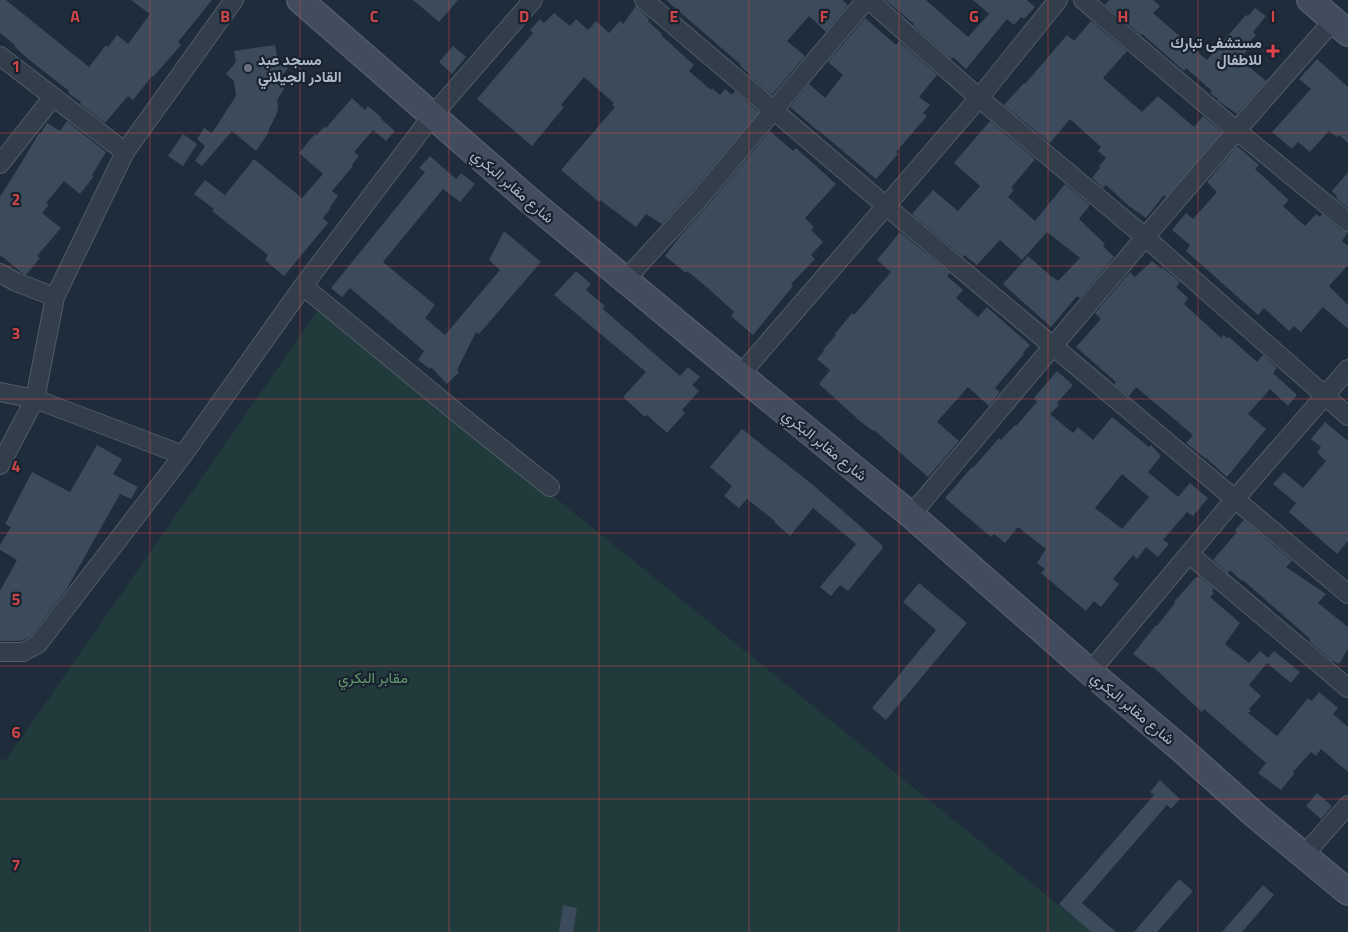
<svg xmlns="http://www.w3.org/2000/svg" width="1348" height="932" viewBox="0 0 1348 932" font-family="'Titillium Web',Vazirmatn,sans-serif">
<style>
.green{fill:#213a3c}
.building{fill:#3b4b5b;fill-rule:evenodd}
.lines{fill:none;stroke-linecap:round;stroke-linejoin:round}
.street-casing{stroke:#515c69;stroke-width:20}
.secondary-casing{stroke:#515c69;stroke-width:28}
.street{stroke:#333e4b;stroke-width:18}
.secondary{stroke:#414d5f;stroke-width:25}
.grid{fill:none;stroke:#ce4548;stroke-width:1;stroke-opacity:0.55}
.health-dot{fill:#e0444e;stroke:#192330;stroke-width:2}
.worship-dot{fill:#6b7280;stroke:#192330;stroke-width:2}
.labels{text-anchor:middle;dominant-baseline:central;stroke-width:4.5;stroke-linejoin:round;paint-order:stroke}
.poi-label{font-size:15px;font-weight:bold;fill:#aeb9c8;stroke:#192330;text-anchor:end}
.street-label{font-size:15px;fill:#aeb9c8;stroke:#192330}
.park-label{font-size:15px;fill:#639a6d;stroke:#192330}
.grid-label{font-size:16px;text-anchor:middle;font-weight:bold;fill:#ce4548;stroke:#192330;stroke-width:4.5;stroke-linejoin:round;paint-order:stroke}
</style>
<rect width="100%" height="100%" fill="#1f2c3b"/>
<!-- green -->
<path class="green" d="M320,307L1092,932H0V759L6,760Z"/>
<!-- building -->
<path class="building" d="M0,0H6L89,67L106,45L108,47L117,35L128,44L150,14L131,0H212L178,42L181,45L153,77L152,76L133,100L128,96L105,123L80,104L81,102L68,93L69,91L28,59L14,46L15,45L0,33Z
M413,0H458L439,22Z
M666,0H842L848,5L826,32L809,16L787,41L805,56L772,95L748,75L749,74L740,66L741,65Z
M885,0H926L968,37L989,14L973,0H1027L1035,7L1024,19L1021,17L1014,25L1007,19L966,69L953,57L951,59L913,25L914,24Z
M1109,0H1153L1160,6L1153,13L1207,60L1246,15L1248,16L1255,8L1266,16L1253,32L1256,35L1248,44L1249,45L1247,47L1249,48L1243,55L1249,60L1246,64L1266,81L1237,114L1217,100L1218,99L1210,93L1212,91L1186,68L1184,71L1142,34L1141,35L1105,5Z
M636,6L649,19L648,21L662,34L661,35L694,65L689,71L711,90L712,88L720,95L725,89L732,95L735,91L759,112L692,191L662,224L646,214L636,227L600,200L599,202L561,170L615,107L612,105L614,103L584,77L561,105L564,107L532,146L477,99L533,33L530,30L540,19L544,23L554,13L570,26L576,19L588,30L596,21L609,33L620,21L623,24Z
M865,18L896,45L899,41L937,75L919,97L930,105L923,113L927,116L896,152L898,154L876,179L818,130V131L790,107L809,84L825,98L843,75L828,62Z
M1091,21L1127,51L1103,78L1142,112L1158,96L1194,127L1203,116L1222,132L1166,197L1164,195L1146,218L1129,206L1106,185L1103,188L1092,178L1100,168L1099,166L1106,158L1098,151L1101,147L1070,119L1050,143L1004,105L1024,83L1025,84L1067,35L1074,41Z
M275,45L278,62L288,68L282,76L285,84L284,89L277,100L278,106L277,113L268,131L269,132L256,151L232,131L202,166L195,161L205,146L197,139L204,128L212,133L236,96L234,81L226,74L236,62L234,51Z
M453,46L466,57L452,74L439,62Z
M1317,59L1348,87V143L1339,135L1337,137L1329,131L1310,152L1298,142L1292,149L1272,132L1311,89L1299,79Z
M352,98L365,110L368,106L382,118L381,119L395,131L386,141L373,130L354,152L359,156L352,165L353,166L332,191L338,196L330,207L331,208L323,218L328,223L284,276L265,260L268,255L212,211L214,209L194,194L205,180L225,195L254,159L302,198L323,174L299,153L315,134L316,136L324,127L326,128Z
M67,121L106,152L92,175L94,176L80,194L64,181L46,203L49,205L42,213L61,228L37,256L40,258L26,275L22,273L0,255V197L23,160L39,133L40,134L47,123L60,131Z
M990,121L1035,159L1011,188L1014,190L1008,197L1035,221L1065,184L1090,205L1079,219L1105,244L1103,246L1114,257L1080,298L1077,296L1051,327L1003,284L1028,256L1052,277V276L1058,281L1080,258L1047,232L1022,260L1000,240L977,265L964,255L963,257L912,214L933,190L958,211L980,186L954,163Z
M770,131L793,151L796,148L836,184L805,218L814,227L811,230L823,242L811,255L815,259L791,284L793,286L753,335L731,316L734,312L709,289L687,271L686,273L665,256L680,236L708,205Z
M183,134L197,144L183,166L168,156Z
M1237,146L1259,165L1255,169L1289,200L1283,206L1305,226L1316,214L1320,217L1322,214L1341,230L1348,232L1342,241L1348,246V265L1329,286L1348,305V329L1323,307L1301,332L1294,326L1289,331L1264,308L1258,315L1186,251L1190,245L1172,230L1186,213L1193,219L1217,192L1207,182Z
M430,156L456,179L461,173L475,184L460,202L443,189L383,262L435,305L425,318L445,335L500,270L489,260L504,231L541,262L479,334L476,332L457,370L459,372L447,384L431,367L430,369L418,360L424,351L350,288L342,297L331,288L425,172L419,168Z
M1348,172V208L1336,198L1337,196L1332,191Z
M900,232L950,273L947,276L963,290L956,298L978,317L987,307L1030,345L1023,353L1024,354L995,388L1000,392L989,406L968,387L937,422L959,441L928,477L874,430L873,431L861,422L819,384L830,370L817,359L824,351L823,350L836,335L835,334L852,313L854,315L891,272L877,260Z
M1152,261L1161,269L1162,267L1180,282L1176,287L1188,298L1184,304L1221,338L1223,335L1227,338L1229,337L1257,362L1263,355L1277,368L1273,373L1297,395L1288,406L1270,389L1248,414L1266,429L1227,477L1206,458V459L1186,443L1193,435L1136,387L1129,396L1114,384L1116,382L1076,347L1101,319L1095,313L1130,272L1135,277Z
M576,271L591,284L586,290L605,306L603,309L680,376L688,367L700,377L692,385L699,391L682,410L685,413L667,433L647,415L645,417L623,397L646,372L554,295Z
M1057,371L1073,385L1057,403L1059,405L1050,414L1073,433L1078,427L1093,440L1112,417L1149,447L1151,445L1161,456L1148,472L1178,497L1190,483L1208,498L1193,516L1187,512L1163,540L1169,544L1158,557L1146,547L1137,559L1133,555L1113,579L1119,584L1101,607L1094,601L1086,611L1041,573L1045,569L1037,563L1046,549L1018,527L1005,543L994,534L991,537L945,498L972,467L973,468L999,438L1001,440L1015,425L1016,426L1037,402L1034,398ZM1122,474L1149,497L1122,529L1095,508Z
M1325,422L1348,441V541L1337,554L1289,512L1296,503L1273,484L1284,472L1303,488L1326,461L1317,452L1321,447L1311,439Z
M742,429L813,485L883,546L882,547L883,548L848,591L840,585L831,596L820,587L856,544L813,508L790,536L774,522L775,521L747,499L739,508L724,496L732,486L710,467Z
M97,445L122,459L113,474L138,487L131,499L120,494L66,590L31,636L20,641H0V591L17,560L0,550V545L11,527L5,524L32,472L70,492Z
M1244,520L1292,561L1286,567L1326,594L1318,603L1348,627V649L1339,664L1331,660L1309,641L1310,639L1243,580L1242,581L1230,570L1228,573L1213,560L1237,532L1235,530Z
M1199,576L1214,589L1212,591L1214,593L1210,597L1240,623L1225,644L1249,663L1260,651L1268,658L1274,651L1300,672L1291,683L1267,663L1249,685L1261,696L1249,709L1251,711L1248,713L1277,736L1308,698L1312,701L1319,692L1338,708L1333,714L1348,727V772L1321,749L1316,756L1311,752L1293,772L1294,774L1281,790L1258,773L1266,763L1204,709L1202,712L1153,667L1152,668L1133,654L1156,625L1157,626L1175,603L1174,602L1196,577L1197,578Z
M919,583L967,623L886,720L872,708L936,630L903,602Z
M1160,780L1180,799L1171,809L1167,805L1082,903L1116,932H1091L1059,904L1154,795L1150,792Z
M1317,793L1332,806L1321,819L1306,806Z
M1179,879L1193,891L1157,932H1134Z
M1263,885L1274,895L1242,932H1222Z
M563,905L577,908L573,932H559Z"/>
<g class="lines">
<!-- street casing -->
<g class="street-casing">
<path id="street" d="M644,0L886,206L1348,594
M869,0L979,98L1145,237L1348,416
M1083,0L1237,131L1348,222
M0,56L125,152
M0,164L53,97
M0,273L16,282L55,297
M625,280L700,198L866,0
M303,286L461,416L550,487
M740,375L979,98L1058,0
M0,392L35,399L183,455L303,286L432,116L533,0
M0,465L35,399L55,297L125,152L234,0
M911,515C1051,349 1189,182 1334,20
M1189,554L1348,688
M0,652H23L38,644L183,455
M1090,672L1234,500L1348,369
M1304,855L1348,805"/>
</g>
<!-- secondary casing -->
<g class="secondary-casing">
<path id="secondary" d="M300,0L529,200L740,375L911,515L1090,672L1180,748L1255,815L1348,892
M1310,0L1348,33"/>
</g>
<!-- street -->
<use href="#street" class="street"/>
<!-- secondary -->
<use href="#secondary" class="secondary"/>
</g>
<!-- grid -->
<path class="grid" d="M150,0V932M300,0V932M449,0V932M599,0V932M749,0V932M899,0V932M1048,0V932M1198,0V932M0,133H1348M0,266H1348M0,399H1348M0,533H1348M0,666H1348M0,799H1348"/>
<!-- markers -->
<path class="health-dot" d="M1270.5 43.5h5v5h5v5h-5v5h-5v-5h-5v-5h5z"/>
<circle class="worship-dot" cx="248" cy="68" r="5"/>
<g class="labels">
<!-- poi labels -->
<g class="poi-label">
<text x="1262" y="42">مستشفى تبارك<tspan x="1262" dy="17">للاطفال</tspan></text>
<text x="258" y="59" text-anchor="start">مسجد عبد<tspan x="258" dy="17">القادر الجيلاني</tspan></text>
</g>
<!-- street labels -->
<g class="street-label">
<text transform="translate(513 186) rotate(41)">شارع مقابر البكري</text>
<text transform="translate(825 445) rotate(39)">شارع مقابر البكري</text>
<text transform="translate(1133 708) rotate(40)">شارع مقابر البكري</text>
</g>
<!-- park labels -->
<g class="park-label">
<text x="373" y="677">مقابر البكري</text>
</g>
</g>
<g class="grid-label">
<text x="75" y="22">A</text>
<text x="225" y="22">B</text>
<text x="374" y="22">C</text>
<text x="524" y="22">D</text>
<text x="674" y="22">E</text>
<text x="824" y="22">F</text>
<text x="974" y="22">G</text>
<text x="1123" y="22">H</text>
<text x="1273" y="22">I</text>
<text x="16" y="72">1</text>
<text x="16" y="205">2</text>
<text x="16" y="339">3</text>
<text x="16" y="472">4</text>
<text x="16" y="605">5</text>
<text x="16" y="738">6</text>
<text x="16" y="871">7</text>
</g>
</svg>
